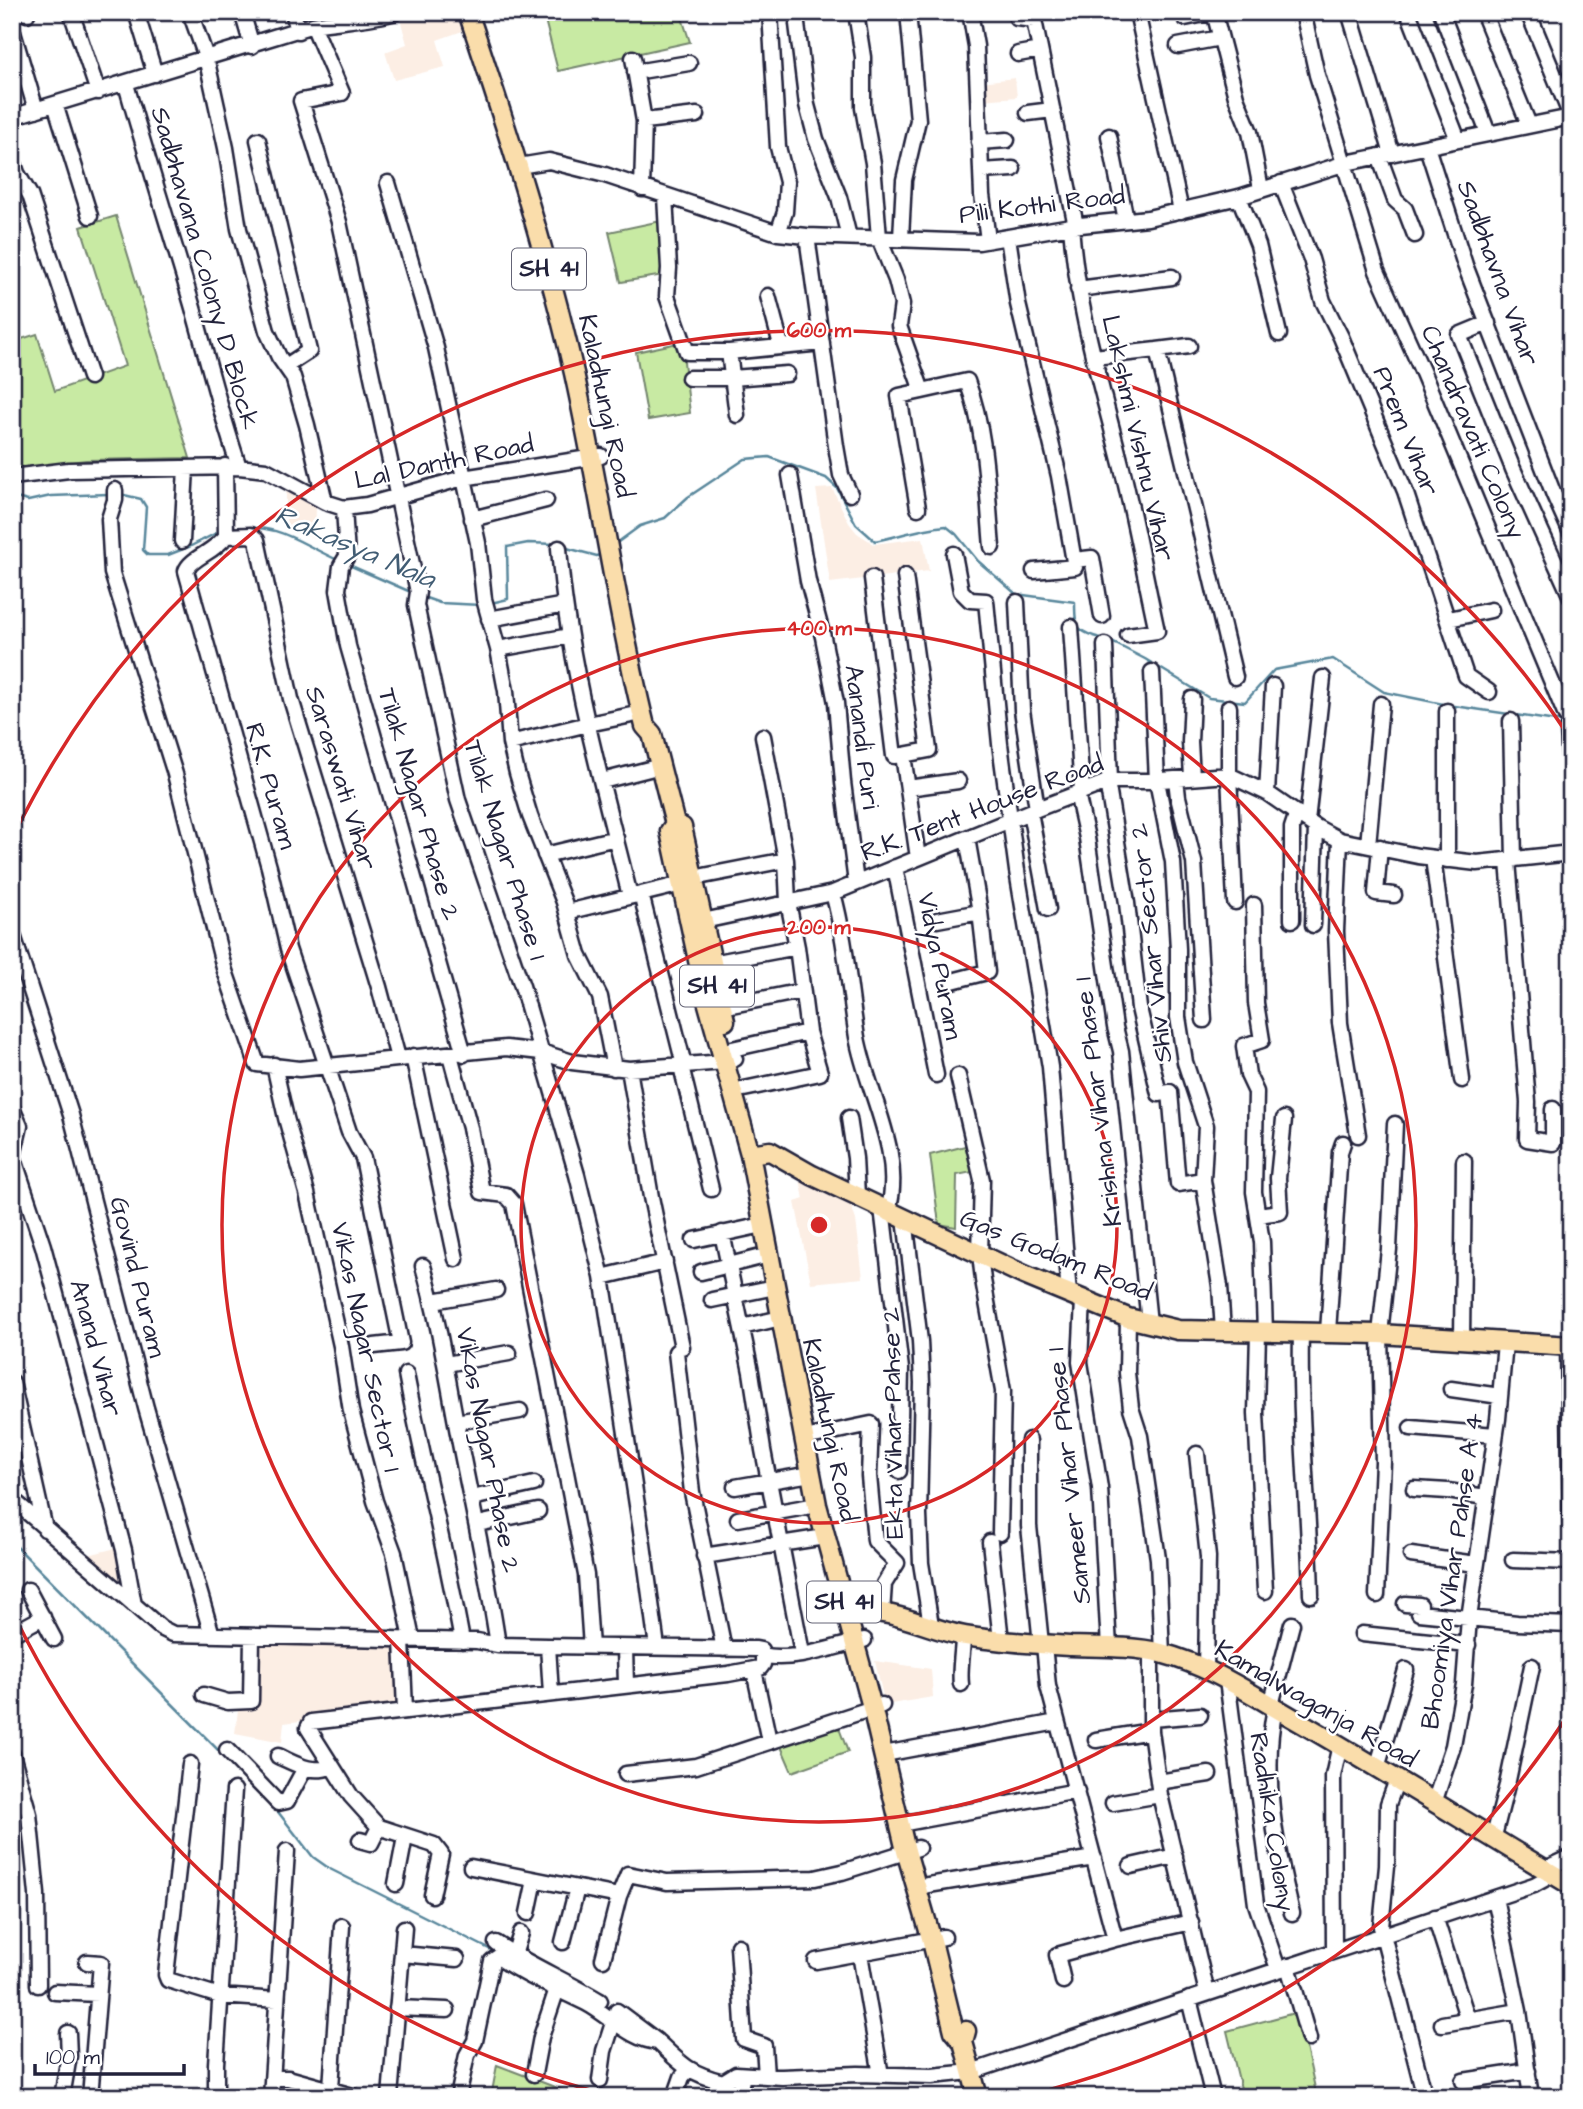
<svg xmlns="http://www.w3.org/2000/svg" width="1583" height="2109" viewBox="0 0 1583 2109" font-family="'Architects Daughter',sans-serif">
<style>
.built{fill:#fceee4}
.green{fill:#c8eaa3;stroke:#75866f;stroke-width:2}
.lines{fill:none;stroke-linecap:round;stroke-linejoin:round}
.stream{stroke:#59879c;stroke-width:2.5}
.minor-casing{stroke:#22223b;stroke-width:19}
.major-casing{stroke:#22223b;stroke-width:23}
.minor{stroke:#fff;stroke-width:14}
.major{stroke:#faddab;stroke-width:18}
.ring{fill:none;stroke:#d62828;stroke-width:3.5}
.labels{text-anchor:middle;dominant-baseline:central;stroke-width:5;stroke-linejoin:round;paint-order:stroke}
.shield{fill:#fff;stroke:#646476;stroke-width:2}
.shield-label{font-size:24px;font-weight:bold;fill:#22223b}
.street-label{font-size:26px;fill:#22223b;stroke:#fff}
.water-label{font-size:28px;font-style:italic;fill:#425d74;stroke:#fff}
.centre{fill:#d62828;stroke:#fff;stroke-width:3.5}
.ring-label{font-size:21px;text-anchor:middle;font-weight:bold;fill:#d62828;stroke:#fff;stroke-width:5;stroke-linejoin:round;paint-order:stroke}
</style>
<rect width="100%" height="100%" fill="#fff"/>
<filter id="ink" filterUnits="userSpaceOnUse"><feTurbulence type="fractalNoise" baseFrequency=".0143" numOctaves="2"/><feDisplacementMap in="SourceGraphic" scale="14" xChannelSelector="R" yChannelSelector="G"/><feConvolveMatrix kernelMatrix="1 2 1 2 8 2 1 2 1" color-interpolation-filters="sRGB"/></filter>
<g filter="url(#ink)">
<!-- built -->
<path class="built" d="M412,12H463L468,29L437,40L445,67L394,80L385,52L407,44L399,15Z
M1015,78L1017,97L982,100L981,82Z
M832,488L849,523L857,533L874,544L923,538L929,571L830,583L816,489Z
M286,492L316,507L315,538L286,529Z
M799,1174L849,1200L856,1220L863,1278L811,1283L795,1202L804,1199Z
M120,1547L131,1596L84,1556Z
M256,1641L397,1647L402,1708L284,1723L282,1742L235,1733L239,1703L254,1702Z
M875,1661L931,1669L933,1697L885,1705Z"/>
<!-- green -->
<path class="green" d="M543,12H680L690,42L558,71Z
M116,216L190,458L86,460L12,469V342L37,334L55,391L125,366L81,227Z
M661,221L664,275L621,282L609,232Z
M678,343L684,362L690,413L648,420L636,352Z
M969,1145L977,1171L957,1175L956,1227L939,1224L930,1155Z
M837,1723L848,1752L792,1772L780,1744Z
M1298,2012L1317,2097H1243L1227,2031Z
M497,2065L565,2091L564,2097H491Z"/>
<g class="lines">
<!-- stream -->
<path class="stream" d="M975,14L1010,19
M1041,20L1078,12
M120,494L141,499L146,507L143,550L148,555H168L191,546L222,530
M12,497L28,501L51,496L109,494
M232,529C280,522 298,543 340,561
M614,545L640,526L665,518L688,497L745,459L769,457L826,478L837,488L856,524L875,541C899,536 922,528 946,526L956,534L978,561L1016,594L1075,602C1075,630 1077,631 1104,639
M563,547L597,556L603,552
M349,565L413,593
M423,597L440,603L481,605
M491,603L508,599L507,547L528,543L556,544
M1110,641L1145,659L1209,698L1245,702L1274,670L1333,659L1384,692L1448,705L1563,722
M12,1542L224,1756
M275,1808L313,1857L330,1869L497,1953"/>
<!-- minor casing -->
<g class="minor-casing">
<path id="minor" d="M26,12L27,14
M71,12L98,92
M136,12L155,74
M190,12L206,57L226,148L239,229L248,262L267,331L279,357L293,377L307,425L325,502
M242,12L252,46
M293,12L298,31
M770,12L778,147L787,182L785,212L778,233
M970,12L976,46L982,195L988,240
M1014,12L1017,18L1034,20L1076,226
M1137,12L1181,211
M1214,12L1236,97L1250,132L1261,189
M1303,12L1317,75L1377,271L1423,373L1566,716
M1349,12L1392,154
M1408,12L1458,140
M1441,12L1488,133
M1483,12L1529,125
M1528,12L1571,116
M1185,18L1214,12
M857,19L863,57V108L873,163L879,238L896,280L902,304L899,326L922,391L967,381C987,434 987,492 992,547
M797,24L807,105L816,139L839,197L849,237
M313,25L342,93L301,101L339,222L418,592L416,605L458,800L522,986L577,1175L602,1277L643,1544L657,1647
M12,29L36,110
M1178,46L1220,38
M1018,54L1040,50
M633,58L644,121L642,189
M635,72L689,63
M126,84C147,159 171,233 193,308C208,361 221,414 239,467
M55,104L90,216
M1028,113L1052,110
M12,117L313,25C341,20 369,20 396,12
M644,121L697,115
M1109,136L1126,220
M258,140L309,351L286,366
M979,142L1007,140
M1427,147L1465,265L1554,495L1571,533
M1379,156L1395,200L1405,209L1415,235
M12,158L17,173L30,195L90,377
M519,166L549,161L605,175L778,233L807,236L979,242L1071,226L1148,218L1239,197L1346,163L1571,117
M981,171L1013,169
M388,183L436,348L478,543L484,599L498,649L506,691L510,743L517,773L530,816L564,902L579,955L600,997L614,1068
M1281,183L1311,259L1323,301L1341,337L1405,491L1466,676L1489,692
M665,196L669,268L667,296L687,352H729L822,343
M1239,197L1258,245L1279,334
M1071,226C1077,309 1102,388 1122,468C1135,522 1145,576 1157,631L1128,635
M807,236L836,446L841,475L850,494
M1008,237L1018,304L1059,476L1075,567L1034,571
M901,238L904,180L918,120L908,12
M1078,289L1172,277
M768,296L781,345
M1488,323L1459,335L1513,469L1571,597
M1157,350L1189,346
M729,352L737,415
M1094,357L1157,350L1235,677
M689,378H732L787,374
M225,466L226,536
M790,475L808,581L823,637L836,703L843,782L856,883
M12,477L69,470L239,467L266,470L325,502L344,508L367,505L463,478L601,456
M115,490V500L109,519L112,573L175,774L224,968L257,1064L299,1069L506,1048L541,1052L572,1062L629,1069L725,1062L735,1059
M344,508L347,556L341,566L338,590L348,646L464,1054
M918,508L899,396L922,391
M472,519L546,500
M226,536C215,552 190,558 186,571L269,867L288,949L349,1132L363,1158L401,1343L374,1346
M226,536L251,535L257,540L291,699L379,987L398,1058
M182,541L186,468
M559,548C568,666 602,782 630,896
M954,554L961,591L970,600L986,601L1000,744L1017,871L1050,1067L1069,1294
M1074,560L1092,558L1102,616
M872,578L894,756L903,755L918,858
M1017,602L1022,710L1037,809
M489,619L565,605
M1449,619L1491,610
M1071,627L1082,791
M1105,645L1110,781
M498,649L570,636
M1152,672L1157,781L1173,862L1178,949V1017L1185,1062L1206,1126L1203,1180L1220,1286L1223,1331
M1229,707V775L1235,902
M1511,721L1514,860
M1568,729L1571,788
M510,743L588,724L642,713
M903,755L929,750L905,576
M1192,777L1190,742L1192,699
M1176,779L1178,797L1194,862L1204,1020
M602,781L661,766
M1107,781L1127,903L1139,1008L1159,1094L1170,1092L1178,1184L1203,1180
M908,788L958,781
M1077,793L1087,838L1115,1027L1121,1051L1149,1323
M1267,793L1273,686
M1030,812L1048,909
M1307,821L1323,678
M1340,840L1336,931L1340,1023L1358,1135
M1368,845L1381,704
M1380,847L1376,893L1394,895
M545,855L616,838
M1433,858L1462,1080
M1447,860V711
M1508,861L1528,1102L1527,1139L1553,1143V1109
M895,867L936,1075
M693,878L786,860
M833,893C846,941 849,989 857,1037C867,1093 905,1153 888,1211
M641,894L684,1065
M1254,905L1256,1003L1262,1040L1244,1046L1248,1075L1256,1092L1254,1192L1262,1242L1265,1332
M567,912L682,884
M937,920L980,912
M1292,920V828L1297,813
M694,923L833,893L1037,809L1110,781H1148L1229,775L1267,793L1316,827L1340,840L1418,856L1477,863L1571,853
M1313,925L1316,827
M12,932L71,1115L146,1408L212,1635
M712,963L797,947
M952,981L987,972L980,912L967,838
M722,1007L802,991
M732,1049L808,1032
M450,1055L470,1128L482,1192L506,1195L514,1204L586,1575L591,1647
M413,1056L456,1259
M274,1065L286,1118L307,1193L341,1346L351,1411L375,1501L394,1553L412,1639
M681,1066L711,1189
M629,1069L651,1197L682,1347
M958,1076L982,1180L980,1254L983,1280L1003,1391L1000,1533
M744,1089L820,1073L808,1032L797,947L788,902L786,860L763,736
M12,1108L20,1126L13,1156L43,1246L87,1410L124,1550L134,1605
M849,1118L855,1158L857,1196
M882,1208L901,1369L899,1471
M1258,1215L1280,1212L1278,1178L1284,1119
M905,1219L920,1341L922,1383L919,1515L921,1563L931,1625
M722,1233L751,1372L763,1450L802,1653
M694,1240L763,1225
M423,1266C438,1318 446,1370 456,1423C470,1497 487,1570 498,1645
M701,1272L769,1255
M602,1277L665,1262
M712,1300L775,1287
M1083,1300L1080,1362L1100,1488L1109,1647
M433,1301L496,1290
M1128,1318L1127,1373L1131,1408L1140,1436L1158,1559L1162,1654
M742,1327L781,1318
M1258,1332L1256,1413L1265,1591
M1301,1332C1299,1420 1309,1507 1311,1595
M1328,1332L1340,1152L1343,1143
M1462,1340L1464,1161
M1568,1346L1571,1524
M676,1352L692,1492L724,1649
M446,1364L509,1353
M406,1374C423,1463 446,1551 462,1641
M12,1382L45,1529
M1451,1389L1500,1396
M456,1422L520,1411
M1411,1428L1495,1435
M814,1436L871,1424L869,1476L875,1541L897,1563L884,1584L882,1613
M1029,1440V1526L1041,1644
M1197,1454L1208,1557L1206,1669
M735,1487L811,1474
M1414,1489L1448,1491L1485,1497
M472,1498L534,1484
M12,1499L161,1628L173,1634L477,1641L498,1645L548,1646L756,1649L761,1650L763,1655C789,1663 837,1646 864,1640
M738,1519L817,1505
M478,1524L538,1511
M990,1542L1001,1640
M1411,1555L1476,1564
M704,1556L825,1537
M1513,1560L1571,1562
M28,1590L54,1639
M1377,1595L1383,1462L1380,1334L1389,1249L1395,1124
M1405,1604L1420,1605L1419,1613L1517,1623L1571,1625
M12,1634L43,1617
M1362,1634L1468,1645
M402,1640L405,1710
M1044,1645L1048,1686L1115,1939
M548,1646L551,1694
M625,1648L626,1685
M1151,1651V1731L1160,1795L1207,1993
M755,1675L769,1741
M1227,1680L1256,1904L1278,1969
M961,1684C959,1669 963,1652 963,1636
M204,1695L228,1702L251,1701L252,1636
M1271,1705L1292,1624
M1275,1708C1261,1775 1276,1847 1292,1913
M1151,1719L1200,1715
M1096,1740L1151,1731
M227,1750L278,1803L287,1801L305,1768
M12,1754L29,1814L37,1894L38,1985
M884,1754L1057,1722
M278,1756C296,1764 312,1775 332,1766
M190,1764L166,1975L168,1980L220,1996L277,2000
M1377,1768L1406,1670
M626,1774L696,1766L882,1705
M1397,1780L1388,1804L1387,1866L1381,1927L1425,2097
M1158,1782L1209,1774
M1113,1803L1160,1795
M1434,1803L1453,1746L1464,1684L1469,1618L1498,1419L1505,1343
M900,1824L1077,1791
M360,1840L371,1843L379,1827
M1493,1840L1507,1785L1532,1666
M1131,1866L1175,1856
M471,1867L619,1896
M1543,1870L1571,1857
M396,1884L405,1837
M916,1887L1094,1858
M432,1895L441,1854L434,1845L379,1827L351,1796L308,1728L311,1722L728,1674L760,1668L763,1664V1655
M1495,1898L1519,2011L1531,2097
M528,1913L535,1880
M1435,1917L1468,2020
M563,1942L577,1888
M496,1943C529,1965 565,1980 600,2001
M738,1946L744,2039L764,2046L766,2076
M1334,1950L1333,1776L1340,1745
M402,1954L457,1959
M860,1954L881,2075
M514,1955L521,1933
M603,1959L619,1896L628,1874L667,1882L815,1878L842,1872L918,1848
M816,1961L944,1937
M87,1962L101,1963L90,2097
M1288,1966L1309,2039
M1063,1981L1057,1955L1115,1939L1191,1922
M55,1992L98,1994
M1189,1999L1213,2097
M397,2008L447,2010
M617,2011L657,2041
M1442,2024L1519,2011
M534,2074L541,2037L557,1989
M272,2078H288L356,2097
M600,2080L604,2051L614,2020
M1463,2081L1528,2071
M331,2088L342,1926
M62,2097L69,2056L68,2033
M216,2097V2064L234,1790
M271,2097L287,1851
M390,2097L404,1928
M458,2097L467,2055L475,2041L492,1961L498,1957C525,1976 556,1988 586,2003C609,2015 631,2040 658,2042C682,2065 689,2073 723,2082L736,2074L782,2077L858,2074L932,2076L971,2072L1534,1885L1552,1875
M675,2097L682,2077L688,2070
M738,2097L743,2075"/>
</g>
<!-- major casing -->
<g class="major-casing">
<path id="major" d="M468,12C508,132 546,250 574,373C600,490 616,609 645,726L652,734L675,824L670,831L706,997L750,1154L817,1505L872,1707L906,1851L932,1941L954,2031L963,2042
M675,824L682,827L725,1021
M750,1154L770,1151L812,1175L1024,1275L1128,1318L1178,1330L1380,1334L1571,1346
M847,1612C891,1606 925,1629 965,1636C1000,1642 1036,1644 1071,1646C1100,1647 1132,1646 1161,1653C1211,1666 1254,1696 1298,1721C1390,1774 1480,1831 1571,1885
M966,2031L963,2042L978,2097"/>
</g>
<!-- minor -->
<use href="#minor" class="minor"/>
<!-- major -->
<use href="#major" class="major"/>
</g>
</g>
<!-- distance rings -->
<g class="ring">
<circle cx="819" cy="1225" r="298"/>
<circle cx="819" cy="1225" r="597"/>
<path d="M1570 1712A895 895 0 0 1 1028 2095M610 2095A895 895 0 0 1 15 1617M15 833A895 895 0 0 1 1570 738"/>
</g>
<g class="labels">
<!-- shield labels -->
<g class="shield">
<rect x="512" y="248.5" width="74" height="41" rx="5"/>
<rect x="680" y="965.5" width="74" height="41" rx="5"/>
<rect x="807" y="1581.5" width="74" height="41" rx="5"/>
</g>
<g class="shield-label">
<text x="549" y="269">SH 41</text>
<text x="717" y="986">SH 41</text>
<text x="844" y="1602">SH 41</text>
</g>
<!-- street labels -->
<g class="street-label">
<text transform="translate(1042 205) rotate(-7)">Pili Kothi Road</text>
<text transform="translate(205 268) rotate(74)">Sadbhavana Colony D Block</text>
<text transform="translate(1498 273) rotate(70)">Sadbhavna Vihar</text>
<text transform="translate(606 406) rotate(78)">Kaladhungi Road</text>
<text transform="translate(1406 431) rotate(68)">Prem Vihar</text>
<text transform="translate(1473 432) rotate(67)">Chandravati Colony</text>
<text transform="translate(1138 438) rotate(77)">Lakshmi Vishnu Vihar</text>
<text transform="translate(444 462) rotate(-12)">Lal Danth Road</text>
<text transform="translate(862 737) rotate(83)">Aanandi Puri</text>
<text transform="translate(341 778) rotate(73)">Saraswati Vihar</text>
<text transform="translate(271 786) rotate(74)">R.K. Puram</text>
<text transform="translate(419 804) rotate(74)">Tilak Nagar Phase 2</text>
<text transform="translate(982 808) rotate(-21)">R.K. Tent House Road</text>
<text transform="translate(505 850) rotate(73)">Tilak Nagar Phase 1</text>
<text transform="translate(1151 943) rotate(-96)">Shiv Vihar Sector 2</text>
<text transform="translate(940 966) rotate(79)">Vidya Puram</text>
<text transform="translate(1098 1102) rotate(-97)">Krishna Vihar Phase 1</text>
<text transform="translate(1056 1255) rotate(22)">Gas Godam Road</text>
<text transform="translate(138 1277) rotate(76)">Govind Puram</text>
<text transform="translate(366 1347) rotate(78)">Vikas Nagar Sector 1</text>
<text transform="translate(96 1348) rotate(75)">Anand Vihar</text>
<text transform="translate(893 1423) rotate(-91)">Ekta Vihar Pahse 2</text>
<text transform="translate(830 1430) rotate(78)">Kaladhungi Road</text>
<text transform="translate(488 1450) rotate(79)">Vikas Nagar Phase 2</text>
<text transform="translate(1069 1476) rotate(-96)">Sameer Vihar Phase 1</text>
<text transform="translate(1452 1571) rotate(-82)">Bhoomiya Vihar Pahse A 4</text>
<text transform="translate(1316 1704) rotate(30)">Kamalwaganja Road</text>
<text transform="translate(1272 1822) rotate(81)">Radhika Colony</text>
</g>
<!-- water labels -->
<g class="water-label">
<text transform="translate(355 547) rotate(23)">Rakasya Nala</text>
</g>
</g>
<circle cx="819" cy="1225" r="10" class="centre"/>
<g class="ring-label">
<text x="819" y="337">600 m</text>
<text x="819" y="635">400 m</text>
<text x="819" y="934">200 m</text>
</g>
<!-- margin -->
<rect width="1583" height="2109" fill="none" stroke="#fff" stroke-width="42"/>
<rect x="21" y="21" width="1541" height="2067" fill="none" stroke="#22223b" stroke-width="2.5" filter="url(#ink)"/>
<!-- scale -->
<path d="M35 2064v10h149v-10" fill="none" stroke="#22223b" stroke-width="3.5"/>
<text x="46" y="2064" font-size="21" fill="#22223b" stroke="#ffffff" stroke-width="5" paint-order="stroke">100 m</text>
</svg>
